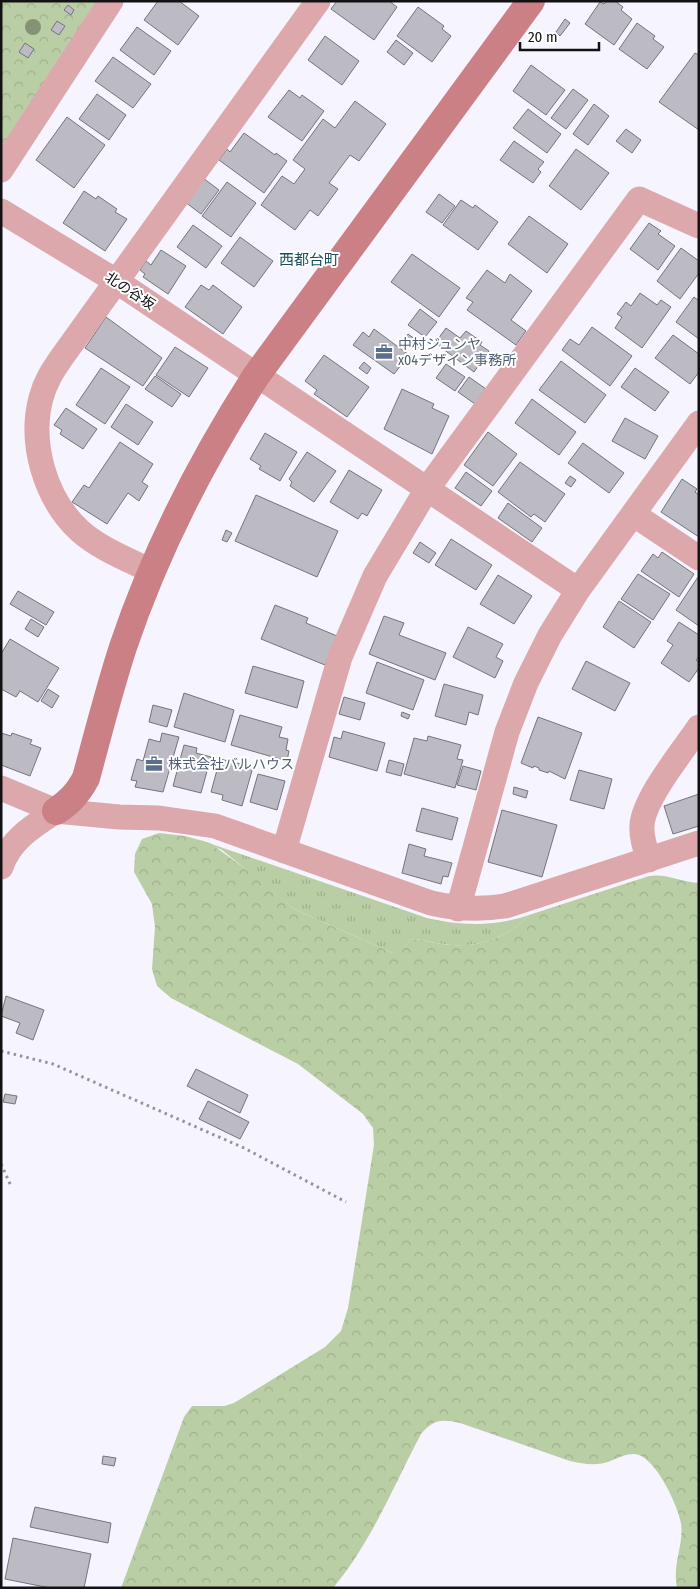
<svg xmlns="http://www.w3.org/2000/svg" width="700" height="1589" viewBox="0 0 700 1589" font-family="'Fira Sans Condensed','Noto Sans JP',sans-serif">
<style>
.grass{fill:url(#grass-tufts)}
.forest{fill:url(#forest-crowns)}
.building{fill:#bcbbc4;stroke:#74747c}
.lines{fill:none;stroke-linecap:round;stroke-linejoin:round}
.path{stroke:#95949b;stroke-width:3;stroke-dasharray:2.5 4;stroke-linecap:butt}
.street{stroke:#dca8ab;stroke-width:25}
.secondary{stroke:#cb8086;stroke-width:28}
.tree{fill:#869275}
.labels{text-anchor:middle;dominant-baseline:central;stroke-width:4;stroke-linejoin:round;paint-order:stroke}
.street-label{font-size:14px;fill:#121114;stroke:#fff}
.service-label{font-size:14px;fill:#4e5e75;stroke:#fff;text-anchor:start}
.neighbourhood-label{font-size:15px;fill:#1a505e;stroke:#fff}
</style>
<defs>
<pattern id="grass-tufts" width="24" height="20" patternUnits="userSpaceOnUse" patternTransform="scale(1.25)"><rect width="24" height="20" fill="#bacea5"/><path d="M3 7l-1-3M5 7V3M7 7l1-3M15 17l-1-3M17 17v-4M19 17l1-3" fill="none" stroke="#9fb08d"/></pattern>
<pattern id="forest-crowns" width="20" height="18" patternUnits="userSpaceOnUse" patternTransform="scale(1.25)"><rect width="20" height="18" fill="#bacea5"/><path d="M2 6a3 3 0 1 1 6 0M12 15a3 3 0 1 1 6 0" fill="none" stroke="#9fb08d"/></pattern>
</defs>
<rect width="100%" height="100%" fill="#f6f5ff"/>
<!-- grass -->
<path class="grass" d="M197,839L427,918C462,926 494,927 529,915C505,939 476,949 443,944C432,943 422,939 411,939L399,954L393,953L294,909L222,850Z"/>
<!-- forest -->
<path class="forest" d="M1,1H97L1,148Z
M159,833L185,836L210,843L251,873L294,909L393,953H399L411,939C422,939 432,943 442,944C476,949 505,939 529,915L649,876C666,873 681,882 699,883V1588H677C672,1563 684,1546 681,1523C678,1505 654,1454 634,1454C624,1454 616,1459 608,1462C595,1466 583,1464 570,1461L460,1423C441,1419 434,1419 421,1434C394,1485 371,1543 333,1588H121L184,1417L192,1406H224L234,1403L325,1347L341,1331L348,1308L374,1145L373,1128L363,1114L298,1064L171,998L157,986L152,969L155,927L152,904L134,872L135,854L142,839Z"/>
<!-- building -->
<path class="building" d="M158,1H179L199,16L178,45L144,20Z
M337,1H389L397,7L374,40L331,9Z
M607,1H615L623,7L621,10L632,19L614,45L585,24L600,2L604,4Z
M68,5L74,10L71,15L64,10Z
M418,7L444,26L442,29L451,36L432,62L397,36Z
M565,19L570,23L560,36L556,32Z
M57,21L65,26L59,35L51,30Z
M637,23L655,36L653,39L664,47L647,69L619,49Z
M137,27L171,51L154,75L120,50Z
M325,36L359,61L342,85L308,60Z
M396,40L413,53L404,65L387,52Z
M25,43L34,49L28,58L19,52Z
M695,53L699,55V130L659,102Z
M113,57L151,84L133,108L95,81Z
M531,65L565,90L546,115L513,91Z
M573,89L588,100L566,129L551,118Z
M289,90L300,98L302,95L324,111L302,141L268,117Z
M97,94L126,115L109,140L79,119Z
M355,101L386,124L359,161L350,155L329,183L338,189L318,216L310,210L295,230L261,205L282,176L294,184L305,169L293,160L323,119L335,128Z
M594,104L609,116L588,145L573,134Z
M528,109L561,134L547,153L513,128Z
M67,117L105,145L74,188L36,160Z
M626,129L641,140L632,153L616,141Z
M244,133L275,155L276,153L287,161L264,193L219,160L227,149L230,152Z
M514,141L544,162L538,169L541,172L533,183L500,160Z
M576,149L609,173L581,210L549,186Z
M203,178L219,190L201,214L185,202Z
M227,182L256,203L231,237L202,216Z
M84,191L96,199L98,196L117,209L115,212L127,219L105,251L63,223Z
M439,194L455,206L442,223L426,212Z
M461,200L473,208L475,205L498,222L478,250L443,225Z
M529,216L568,244L547,273L508,244Z
M649,223L661,231L658,234L675,246L658,270L630,249Z
M193,225L222,246L206,268L177,247Z
M240,237L273,261L254,287L221,263Z
M681,248L699,261V273L680,299L657,281Z
M161,250L186,266L168,294L143,277L145,274L140,270L146,261L151,265Z
M412,254L460,288L439,317L391,282Z
M487,270L505,283L510,274L532,291L511,320L526,331L516,345L467,310L473,302L466,298Z
M201,285L209,290L213,285L242,307L223,334L185,307Z
M640,293L657,305L661,300L671,307L642,348L615,328L622,317L617,314L626,302L631,306Z
M694,297L699,301V339L676,322Z
M420,309L437,322L425,337L408,325Z
M106,317L162,358L143,386L85,348Z
M592,327L632,356L610,386L562,350L570,339L579,345Z
M446,328L460,338L466,331L482,342L480,345L489,351L474,372L435,343Z
M374,329L409,355L394,374L353,345L363,332L369,337Z
M408,334L422,344L416,351L403,341Z
M673,335L699,354V372L690,384L655,358Z
M175,347L208,368L189,397L156,375Z
M324,355L369,387L347,417L314,394L317,390L305,381Z
M561,361L606,395L585,423L539,390Z
M364,362L371,368L367,374L359,368Z
M446,364L465,377L455,391L436,378Z
M101,368L130,387L105,424L76,405Z
M635,368L669,392L655,411L621,387Z
M155,376L181,394L172,407L145,389Z
M469,377L486,389L475,404L458,392Z
M402,389L434,404L432,408L449,416L432,454L384,429Z
M532,399L576,432L559,455L515,423Z
M126,404L153,422L138,445L111,427Z
M66,408L97,429L83,449L60,434L62,430L54,425Z
M625,418L658,436L645,459L612,441Z
M488,432L517,454L493,486L464,465Z
M265,433L297,452L280,481L259,469L261,466L250,459Z
M120,442L153,464L142,482L148,486L139,501L128,493L107,524L72,502L84,485L89,488Z
M583,443L624,473L609,493L568,463Z
M307,452L336,471L314,502L290,486L292,482L289,479Z
M520,462L565,494L545,522L534,514L531,517L498,492Z
M349,470L382,490L367,516L362,513L358,519L330,502Z
M466,472L492,491L481,506L455,488Z
M570,476L576,480L571,487L565,483Z
M682,479L697,489L695,492L699,495V537L661,512Z
M256,495L338,531L317,577L235,541Z
M508,503L542,528L532,542L498,518Z
M226,530L232,533L227,542L222,540Z
M451,539L492,565L476,590L435,565Z
M420,542L436,553L429,563L413,553Z
M662,552L694,574L679,597L641,571L653,554L658,558Z
M638,574L670,594L653,620L621,599Z
M498,575L532,596L514,624L480,604Z
M698,577L699,578V626L676,610Z
M18,591L54,612L46,625L10,604Z
M619,601L651,622L634,648L603,627Z
M275,605L308,618L306,623L337,636L325,665L261,639Z
M384,616L404,623L399,635L446,653L435,680L369,654Z
M31,619L44,627L38,637L25,629Z
M679,622L699,635V656L696,660L699,662V668L689,682L661,663L673,645L667,641Z
M468,627L503,644L496,657L503,661L495,678L453,657Z
M10,639L59,668L38,702L20,691L16,697L1,689V654Z
M586,661L630,683L615,711L572,689Z
M377,662L424,680L413,710L366,693Z
M253,666L304,681L297,708L245,693Z
M444,684L483,695L478,715L469,712L466,725L435,716Z
M48,689L59,696L52,708L41,701Z
M184,693L234,710L225,742L174,727Z
M344,697L365,703L360,720L339,714Z
M153,705L172,710L167,727L149,722Z
M402,712L410,715L408,719L401,716Z
M240,715L282,727L279,737L288,739L286,750L289,751L287,761L231,745Z
M538,717L582,733L565,779L549,771L548,773L539,770V768L534,766L533,768L521,763Z
M343,731L385,743L377,771L329,757L334,737L341,739Z
M1,733L11,736L12,733L32,740L30,744L41,748L30,776L1,765Z
M162,733L179,737L163,792L135,787L137,781L131,780L137,759L143,761L149,739L160,742Z
M428,736L461,745L457,759L463,760L455,788L404,774L414,738L427,741Z
M184,745L197,748L196,753L211,757L201,793L173,786Z
M220,759L253,767L242,806L222,800L223,795L211,792Z
M389,760L404,764L401,776L386,772Z
M463,766L481,771L476,790L457,785Z
M579,770L612,779L604,809L570,800Z
M258,774L285,781L277,810L250,802Z
M514,787L528,791L526,798L513,794Z
M699,794V826L673,834L664,806Z
M422,808L458,818L452,840L416,831Z
M502,810L557,825L542,877L488,862Z
M409,844L426,849L424,856L452,863L448,877L443,876L441,884L402,873Z
M6,996L44,1010L33,1040L16,1033L20,1023L1,1016Z
M196,1069L248,1095L240,1113L187,1086Z
M5,1094L17,1096L15,1104L3,1102Z
M208,1101L249,1122L240,1139L199,1119Z
M103,1456L116,1458L114,1466L102,1464Z
M35,1507L111,1523L108,1543L30,1527Z
M13,1538L91,1554L84,1588H50L5,1579Z"/>
<g class="lines">
<!-- path -->
<path class="path" d="M1,1051L53,1064L244,1148L346,1202
M1,1164L11,1186"/>
<!-- street -->
<path class="street" d="M1,170L111,1
M1,211L116,281L578,590
M633,514L699,558
M153,572C129,560 100,549 80,531C45,499 29,443 41,398C45,382 53,370 62,357L318,1
M1,788L56,811L119,817L159,818L215,826L431,903C457,909 479,910 505,906L699,843
M284,851L340,657L375,576L427,489L639,199L699,226
M649,860C645,848 641,837 642,825C644,798 683,751 699,727
M1,867C10,840 33,826 56,811
M458,909L507,732L526,683L550,635L578,590L699,423"/>
<!-- secondary -->
<path class="secondary" d="M56,811C70,802 78,793 86,778C98,734 109,690 123,647C155,552 202,460 256,376L531,1"/>
</g>
<!-- trees -->
<circle class="tree" cx="33" cy="27" r="8"/>
<!-- icons -->
<defs>
<g id="office-bare" transform="scale(1.35)"><path d="M-6-3h4V-5.5h4V-3h4V5H-6ZM-1-4.5V-3h2v-1.5ZM-6 0V1H6V0Z" fill="#5c6f8a" stroke="#fff" stroke-width="2.5" paint-order="stroke"/></g>
</defs>
<g fill-rule="evenodd">
<use href="#office-bare" x="384" y="352"/>
<use href="#office-bare" x="154" y="764"/>
</g>
<g class="labels">
<!-- street labels -->
<g class="street-label">
<text transform="translate(130 291) rotate(33)">北の谷坂</text>
</g>
<!-- service labels -->
<g class="service-label">
<text x="398" y="344">中村ジュンヤ<tspan x="398" dy="16">x04デザイン事務所</tspan></text>
<text x="168" y="764">株式会社バルハウス</text>
</g>
<!-- neighbourhood labels -->
<g class="neighbourhood-label">
<text x="309" y="260">西都台町</text>
</g>
</g>
<!-- border -->
<rect width="700" height="1589" fill="none" stroke="#121114" stroke-width="5"/>
<!-- scale -->
<path d="M520 42v8h79v-8" fill="none" stroke="#121114" stroke-width="2.5"/>
<text x="528" y="42" font-size="15" fill="#121114" stroke="#ffffff" stroke-width="4" paint-order="stroke">20 m</text>
</svg>
